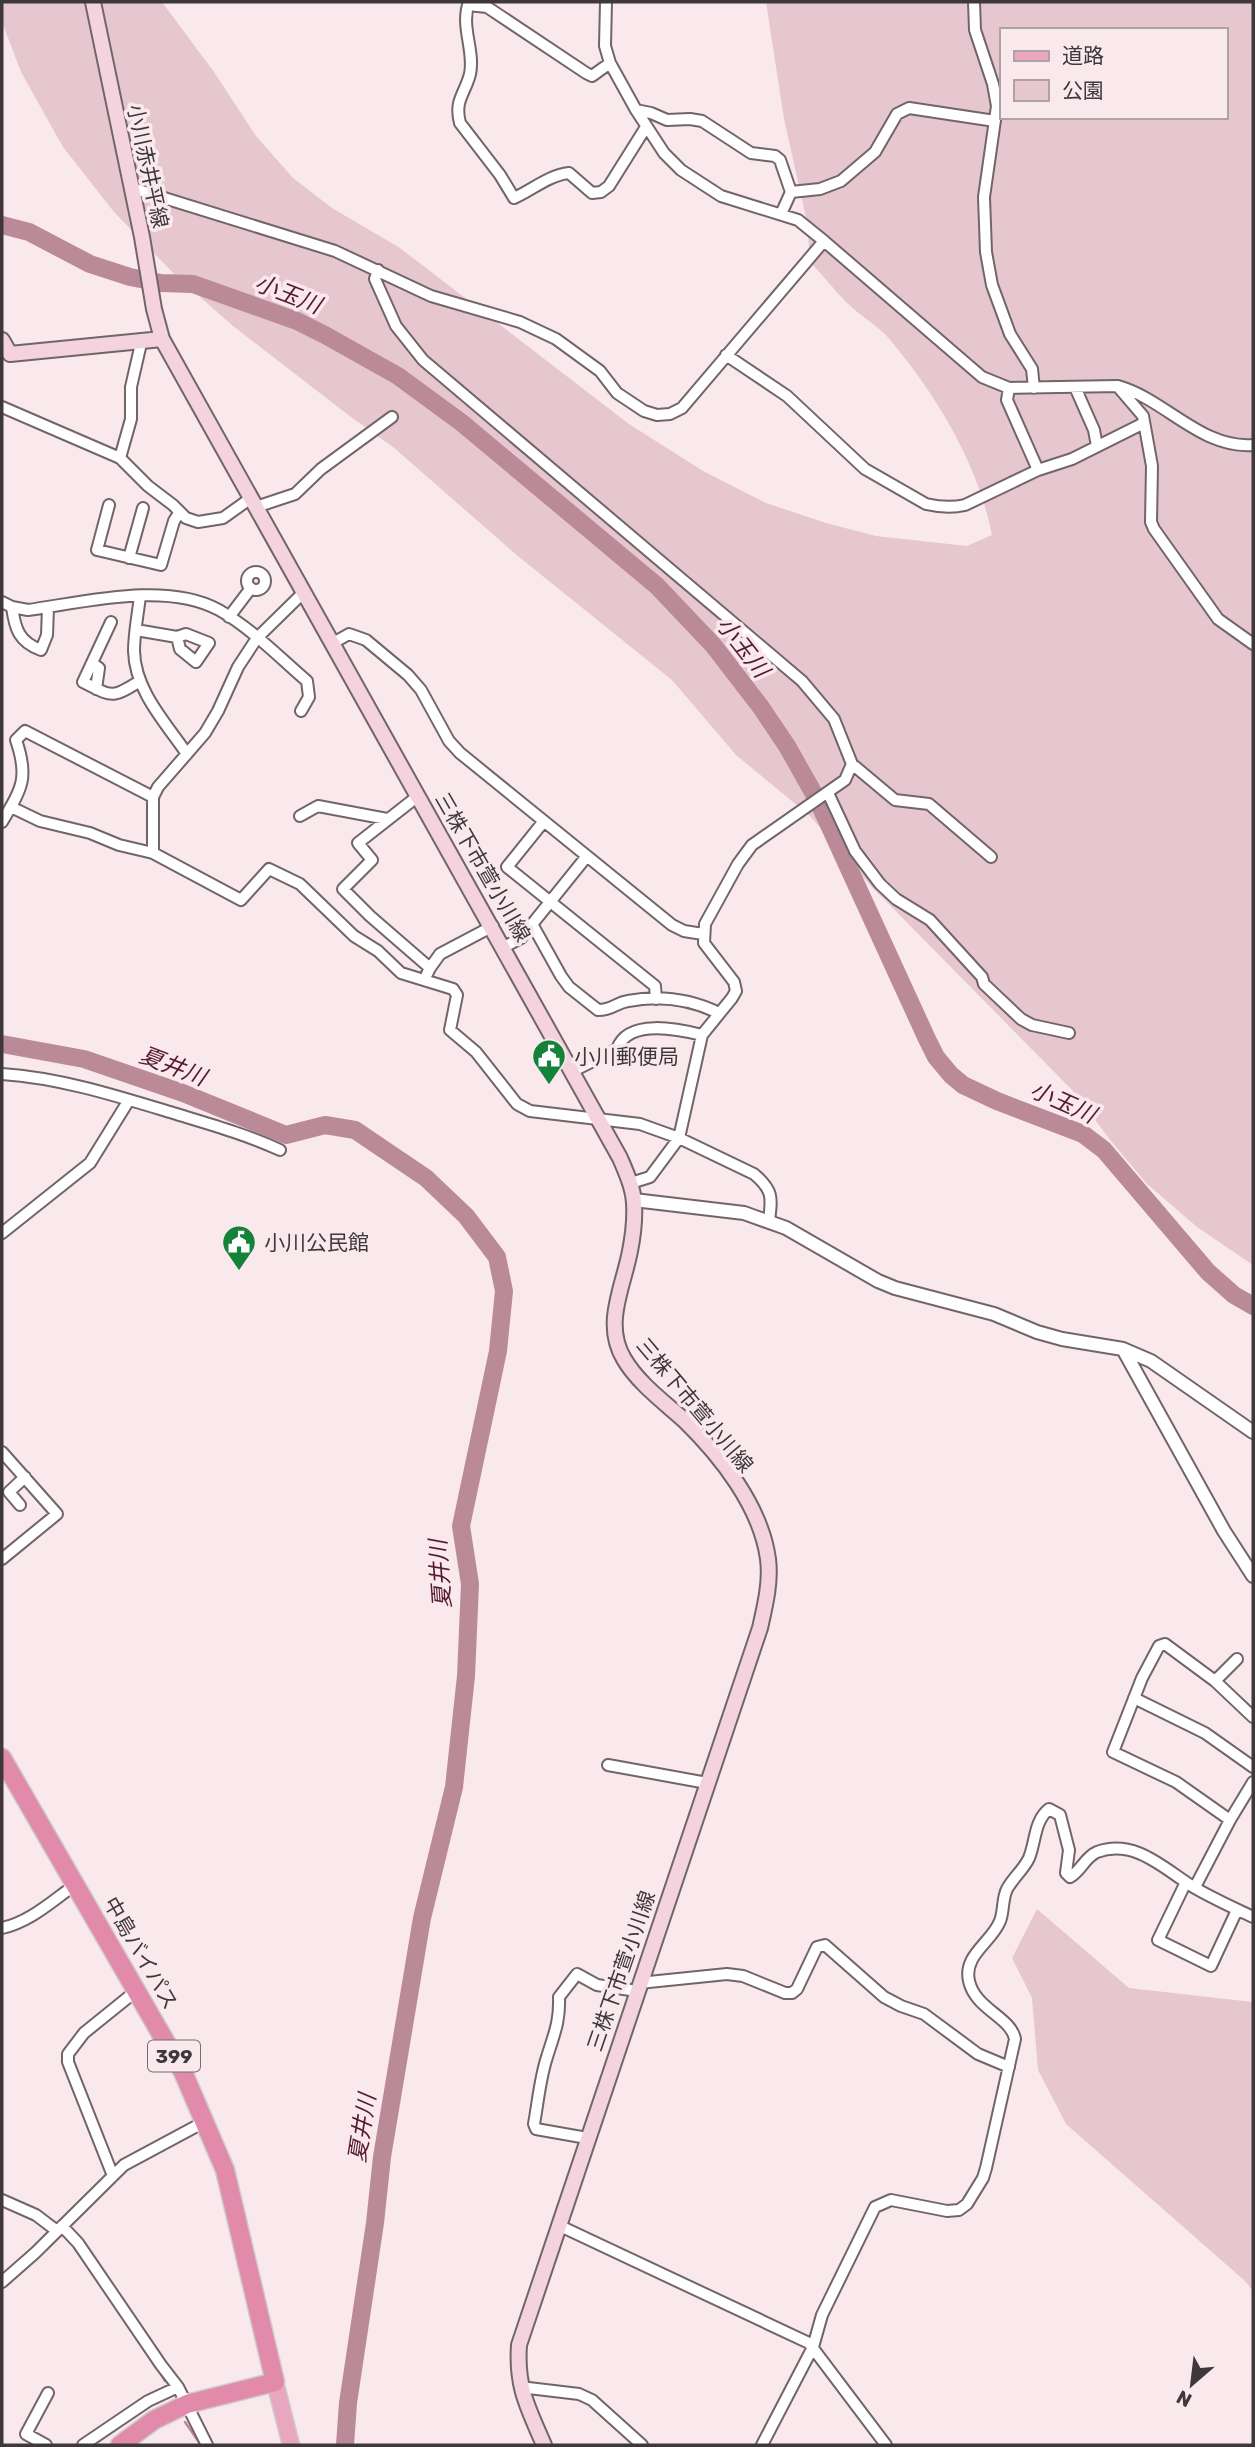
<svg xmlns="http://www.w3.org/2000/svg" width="1255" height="2447" viewBox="0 0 1255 2447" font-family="Rubik,'Noto Sans JP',sans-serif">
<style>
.green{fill:#e6c7d0;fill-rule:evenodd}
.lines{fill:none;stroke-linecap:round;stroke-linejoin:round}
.stream{stroke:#ba8a98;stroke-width:2.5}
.river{stroke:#ba8a98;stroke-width:18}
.minor-casing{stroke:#726568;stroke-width:14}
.tertiary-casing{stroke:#726568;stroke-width:16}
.secondary-casing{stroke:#726568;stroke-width:18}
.primary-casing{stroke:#cdcbcc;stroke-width:19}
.trunk-casing{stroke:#cdcbcc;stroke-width:21}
.minor{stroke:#fff;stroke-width:10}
.tertiary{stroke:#fff;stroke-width:12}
.secondary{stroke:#f4d3df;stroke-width:14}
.primary{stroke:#e9a7bf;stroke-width:16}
.trunk{stroke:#e28aaa;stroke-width:18}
.labels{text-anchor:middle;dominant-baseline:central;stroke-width:7;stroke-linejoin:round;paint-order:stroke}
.shield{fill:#f9e9ed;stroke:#766d70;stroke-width:2}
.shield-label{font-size:19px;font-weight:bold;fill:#3e383a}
.street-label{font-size:21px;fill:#3e383a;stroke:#f9e9ed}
.poi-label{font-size:21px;fill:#3e383a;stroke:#f9e9ed;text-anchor:start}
.water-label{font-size:23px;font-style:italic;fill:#551a32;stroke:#f9e9ed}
</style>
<rect width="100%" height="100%" fill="#f9e9ed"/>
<!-- green -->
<path class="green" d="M2,2H162L214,72L256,136L293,178L332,208L400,248L629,424L703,471L766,503L826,523L876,536L967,546L992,535C978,464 937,396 891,341C879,326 860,316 846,302C833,289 823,275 810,262L807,222L784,119L766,2H1253V1265L1197,1227L1147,1184L1111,1141L1073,1091L870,885L810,816L736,755L672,680L519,557L393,447L351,417L233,326L176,276L114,212L63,147L21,72L2,22ZM1001,30H1225V117H1001Z
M1037,1909L1129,1988L1253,2002V2291L1245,2281L1066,2124L1038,2070L1032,1998L1012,1958Z"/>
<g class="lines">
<!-- stream -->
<path class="stream" d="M158,2369L165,2381
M185,2422L201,2445"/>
<!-- river -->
<path class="river" d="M2,225L29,232L90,264L130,277L161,283L193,284L297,321L325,335L398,376L462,423L657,586L713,645L760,706L787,746L818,801L927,1039L936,1057L951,1075L963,1085L997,1101L1083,1134L1104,1150L1208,1272L1234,1295L1253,1306
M2,1044L84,1059L183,1093L286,1135L325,1125L355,1130L426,1178L466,1216L497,1257L504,1291L498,1351L461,1526L470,1584L466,1676L454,1787L422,1918L382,2157L375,2223L348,2403L345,2445"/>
<!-- minor casing -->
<g class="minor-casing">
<path id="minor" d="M469,2C460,27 475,50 470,74C465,94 454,100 460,123L500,175L514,198C532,190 549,175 569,173L592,193L601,192L609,186L646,127
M974,2L975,30L993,84L997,106L984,197L986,252L992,285L1010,334L1032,369L1034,388
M468,5L487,7L586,73L592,76L610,63
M636,110L651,113L667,120L690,119L702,121L751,153L775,156L780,160L791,192L781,214
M132,188L335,251L431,296L520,322L556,339L600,371L617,393L644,411L657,415L670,414L682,408L824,241L798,220L721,196L681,170L664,153L636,110L610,63L605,46L606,2
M791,192L820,189L841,181L875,152L897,114L909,108L995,121
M824,241L982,377L1009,388L1118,386C1165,399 1201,449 1253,445
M378,270L375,279L396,326L423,360L802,681L834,719L852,764L845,780L752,845L738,864L705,924L704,943L734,982L736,991L732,998L702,1035L679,1138L650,1177L631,1183
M726,355L787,396L865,469L926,504C939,507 952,508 965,505L1038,470L1007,400L1009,388
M1075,387L1094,430L1097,446
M1119,388L1143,416L1152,466L1151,522L1154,529L1218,619L1253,644
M2,407L120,458L148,486L173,505L186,518L198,522L223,518L251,498
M120,458L131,419V387L142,339
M1038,470L1072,459L1144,423
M109,505L97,550L161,565L174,521L179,513
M256,507L295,494L321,469L392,417
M129,558L143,508
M247 581a9 9 0 1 1 18 0a9 9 0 1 1-18 0Z
M140,596C138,614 134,633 134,651C135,691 166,723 187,754
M2,602L12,607L28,610C85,602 167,581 219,610C251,628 279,657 307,681L309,697L301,711
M12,607C15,629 19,642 41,650L47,635L48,607
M229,617L251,588
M111,622L83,682C113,697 111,699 140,681
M136,630L177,637
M186,634L209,643L196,662L180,649L177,637Z
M333,643L349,634L366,640L408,675L421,690L449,741L460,753L672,925L684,931L703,934
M92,663L99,668L96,689
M852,764L895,800L929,804L991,857
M828,793L855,851L880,884L896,899L930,920L982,977L984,984L1021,1019L1032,1025L1069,1033
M418,796L358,843L372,860L343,889L370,916L430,968
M11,807L40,821L90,833L119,845L153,853L241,900L269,869L300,884L354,936L378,951L401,973L453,989L457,995L450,1030L476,1052L517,1104L530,1111L640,1124L679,1138L754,1174C773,1190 772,1197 769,1221
M300,816L318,806L387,819
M544,821L507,867L655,986L656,999
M2,822C22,788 29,778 16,740L25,731L153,797
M153,853V797L158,787L205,733L218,711L238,667L257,638L304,592
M532,924L561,976L569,987L598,1010C613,1010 615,1003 628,1001C660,995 690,999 719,1013
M504,947L521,938L587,856
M427,974L430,968L440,954L493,926
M573,1071L617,1049C628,1018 678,1029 702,1035
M2,1074C61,1078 117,1096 173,1113C209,1124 245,1134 280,1150
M2,1233L90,1163L129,1100
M2,1452L57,1514L2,1559
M20,1505L9,1492L25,1477
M1215,1681L1237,1659
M1134,1698L1205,1733L1253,1767
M608,1765L707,1783
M1230,1820L1176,1782L1113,1752L1142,1678L1159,1646L1165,1644L1215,1681L1253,1717
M1186,1882L1158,1940L1211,1966L1237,1910
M1195,1887L1230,1820L1253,1782
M2,1928C30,1922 52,1901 75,1885
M639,1983L727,1974L743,1976L785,1993H792L797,1989L817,1947L825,1945L884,1997L901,2006L924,2014L978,2054L1009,2067
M587,2138L536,2129L534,2124C538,2102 540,2078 547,2057C554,2034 560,2022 559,1997L577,1974L597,1985L637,1991
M113,2176L68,2062V2054L84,2033L136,1991
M2,2200L36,2215L57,2231
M558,2225L809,2343L886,2445
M62,2226L78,2243L161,2365L178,2387L207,2445
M2,2282L35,2253L124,2165L206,2121
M520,2387L579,2394L592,2400L642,2445
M46,2445L26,2434L48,2393
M83,2445L148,2401L178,2387
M762,2445L813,2347L822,2315L875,2207L891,2200L947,2211L959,2210L967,2204L983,2178L986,2168L1015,2039C1011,2017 975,2009 969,1981C963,1955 992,1942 1000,1921C1004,1911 1002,1899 1007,1889C1013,1878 1024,1869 1029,1858C1036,1841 1034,1821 1049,1809L1060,1815L1069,1850L1066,1873L1070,1877C1081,1871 1085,1857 1097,1852C1136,1838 1165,1870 1195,1888C1214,1899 1234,1908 1253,1917"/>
</g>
<!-- tertiary casing -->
<g class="tertiary-casing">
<path id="tertiary" d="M634,1200L744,1213L786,1228L878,1281L895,1288L994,1314L1037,1332L1062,1339L1123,1349L1224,1531L1253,1576
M1123,1349L1151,1361L1253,1432"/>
</g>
<!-- secondary casing -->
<g class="secondary-casing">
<path id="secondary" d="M93,2L142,237L154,309L162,339L620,1158C626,1172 633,1187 634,1203C635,1219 633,1236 630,1251C623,1288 603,1324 624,1359C638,1383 664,1402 684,1420C721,1456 761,1507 768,1559C771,1582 765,1606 760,1628L519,2345C516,2387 528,2408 544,2445
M2,340L10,354
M10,354L162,339"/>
</g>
<!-- primary casing -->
<g class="primary-casing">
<path id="primary" d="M275,2382L291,2445"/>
</g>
<!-- trunk casing -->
<g class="trunk-casing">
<path id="trunk" d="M2,1758L183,2072L225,2170L275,2382L187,2404L154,2420L120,2445"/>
</g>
<!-- minor -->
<use href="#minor" class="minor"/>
<!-- tertiary -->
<use href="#tertiary" class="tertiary"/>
<!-- secondary -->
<use href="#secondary" class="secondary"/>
<!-- primary -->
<use href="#primary" class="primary"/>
<!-- trunk -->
<use href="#trunk" class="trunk"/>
</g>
<!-- icons -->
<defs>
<g id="civic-pin" transform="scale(1.75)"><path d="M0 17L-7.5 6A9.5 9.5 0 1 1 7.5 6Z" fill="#148239" stroke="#f9e9ed"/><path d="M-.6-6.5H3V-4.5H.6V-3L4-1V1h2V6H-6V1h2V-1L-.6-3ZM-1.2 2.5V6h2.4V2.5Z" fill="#fff"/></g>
</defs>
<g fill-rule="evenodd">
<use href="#civic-pin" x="549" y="1056"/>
<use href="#civic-pin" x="239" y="1242"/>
</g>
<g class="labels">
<!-- shield labels -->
<rect class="shield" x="148" y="2040.5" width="52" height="31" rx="5"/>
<g class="shield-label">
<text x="174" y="2056">399</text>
</g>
<!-- street labels -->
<g class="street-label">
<text transform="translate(148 166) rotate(78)">小川赤井平線</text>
<text transform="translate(483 867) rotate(60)">三株下市萱小川線</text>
<text transform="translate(695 1405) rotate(50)">三株下市萱小川線</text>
<text transform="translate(141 1953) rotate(60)">中島バイパス</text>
<text transform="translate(621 1971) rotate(-71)">三株下市萱小川線</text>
</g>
<!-- poi labels -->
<g class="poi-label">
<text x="574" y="1056">小川郵便局</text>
<text x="264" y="1242">小川公民館</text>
</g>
<!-- water labels -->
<g class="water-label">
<text transform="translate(288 294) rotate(21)">小玉川</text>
<text transform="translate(743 647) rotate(52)">小玉川</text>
<text transform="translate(173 1066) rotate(21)">夏井川</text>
<text transform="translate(1063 1102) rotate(24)">小玉川</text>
<text transform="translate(440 1574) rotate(-94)">夏井川</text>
<text transform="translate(362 2128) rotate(-81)">夏井川</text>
</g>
</g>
<!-- border -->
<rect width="1255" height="2447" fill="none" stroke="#3e383a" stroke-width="7"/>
<!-- legend -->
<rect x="1000" y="28" width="228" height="91" fill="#f9e9ed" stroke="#aea2a5" stroke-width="2"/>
<rect x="1014" y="51" width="35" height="10" fill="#e9a7bf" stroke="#aea2a5" stroke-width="2"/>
<text x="1062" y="63" font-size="21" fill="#3e383a">道路</text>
<rect x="1014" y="80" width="35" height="21" fill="#e6c7d0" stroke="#aea2a5" stroke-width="2"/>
<text x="1062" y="98" font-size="21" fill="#3e383a">公園</text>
<!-- north arrow -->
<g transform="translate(1192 2384) rotate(208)" stroke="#f9e9ed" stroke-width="5" paint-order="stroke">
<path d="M0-5L12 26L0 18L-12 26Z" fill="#3e383a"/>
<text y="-10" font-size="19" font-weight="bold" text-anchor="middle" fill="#3e383a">N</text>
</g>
</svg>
